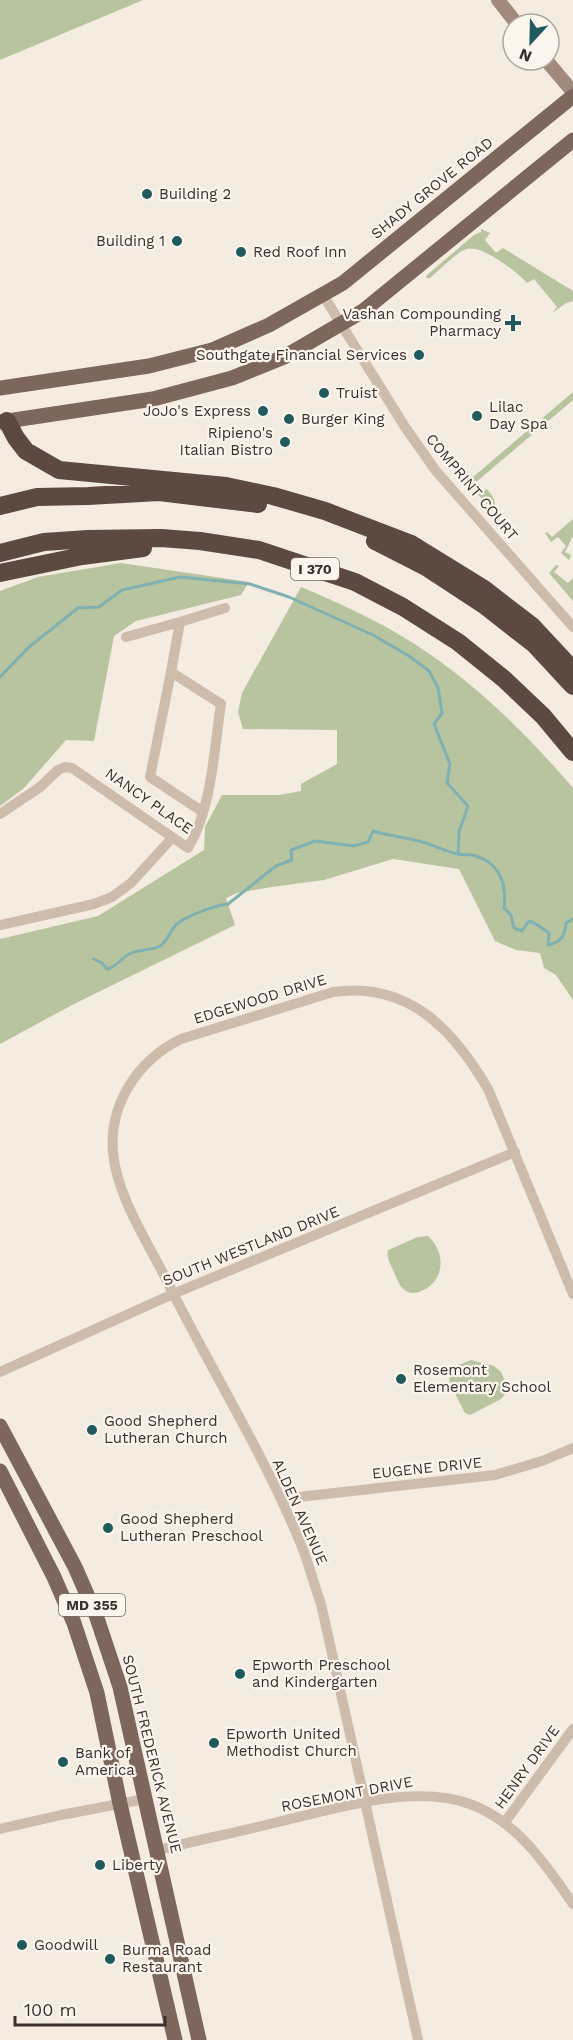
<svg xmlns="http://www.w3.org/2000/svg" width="573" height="2040" viewBox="0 0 573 2040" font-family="'Work Sans',sans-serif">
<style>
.green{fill:#b8c4a0}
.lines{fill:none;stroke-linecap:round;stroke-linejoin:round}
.stream{stroke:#7fb0b2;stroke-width:3}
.street{stroke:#cdbbac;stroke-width:10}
.secondary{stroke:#a18a7d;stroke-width:14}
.primary{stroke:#7d675c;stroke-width:15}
.highway{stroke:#5c4a42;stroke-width:18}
.poi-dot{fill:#1f5a5e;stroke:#fbf5ee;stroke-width:2}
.labels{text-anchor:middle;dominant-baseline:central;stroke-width:4.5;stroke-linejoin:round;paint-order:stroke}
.shield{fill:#fbf5ee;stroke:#756b66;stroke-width:1.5}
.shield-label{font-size:14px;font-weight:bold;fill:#3b302b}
.street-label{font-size:15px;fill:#3b302b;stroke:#fbf5ee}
.poi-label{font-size:15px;fill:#3b302b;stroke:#fbf5ee;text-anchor:start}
</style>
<rect width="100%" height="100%" fill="#f4ebe1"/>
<!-- green -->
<path class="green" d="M0,0H143L0,60Z
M481,229L490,233L485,240L496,253L503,248L573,291V301L566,303L552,313L557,307L534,279L527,283C517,272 481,244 467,249C456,252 439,271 430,278H426L427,275L474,235L481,232Z
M573,392V400L475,483L482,491L487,489C492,496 498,501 493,510L490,508L461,475L467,471L473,477Z
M573,519V536L565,552L571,555L569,560L561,553L566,546L558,537L551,542L545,533L547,532L552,537Z
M121,563L249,582L241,595L136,621L114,636L94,741L66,740L24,788L0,806V591L38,577Z
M556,565L559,566L554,572L568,583L573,578V601L549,573Z
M301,587C339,603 377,620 413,643C473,681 527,734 573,788V1000L556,975L544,968L540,953L516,950L495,941L459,869L393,859L324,880L272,887L237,893L226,898L235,925L72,1005L0,1044V939L98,916L204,850L205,827L222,795H279L301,791V784L337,764V730L243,729L238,712L242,693Z
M428,1236C447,1253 445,1283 419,1292C415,1293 411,1294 406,1291C400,1288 397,1279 394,1272C391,1265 386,1258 388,1250L418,1237Z
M471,1360L494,1366L501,1372L507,1386L506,1393L501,1399L470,1415L465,1413L450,1384L449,1374L456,1366Z"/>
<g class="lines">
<!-- stream -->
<path class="stream" d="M0,677L29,647L78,608L99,607L122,590L180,577L250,584L289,597L373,635L409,656L429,671L438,688L442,713L434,724L450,764L447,783L468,806L459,832L458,854
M94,959L102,963L107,969C117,967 120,959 129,954C139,949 151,951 160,946C168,941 170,930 177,924C186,916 216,905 228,904L276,866L292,860L291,850L315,841L354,846L368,842L373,831C389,836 406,837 422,842C434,845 446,852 458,854C462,855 467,854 472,855C499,861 507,883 504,908L511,915L514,928L522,931L529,921L536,924L549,933L548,945C561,942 565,936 566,923L573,919"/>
<!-- street -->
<path class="street" d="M323,295L405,427L436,471L573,627
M126,637L180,622
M171,672L180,622L225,608
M0,814L40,787L58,770L65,767L72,768L188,848C212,809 214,749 221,704L171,672L150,777L203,812
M0,925L94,904L112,897L131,883L172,838
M0,1372L173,1294L515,1152
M281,1499L495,1475L542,1461L573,1448
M505,1822L573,1729
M0,1829L61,1815L145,1799
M158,1850C198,1840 238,1832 278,1822C335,1809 413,1783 470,1804C517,1821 546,1865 573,1904
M418,2040L321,1604C315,1587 310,1569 304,1552C266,1456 210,1369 165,1277C146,1240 116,1193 113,1152C109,1104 138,1060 181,1039L333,992C408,981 453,1029 488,1089L573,1294"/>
<!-- secondary -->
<path class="secondary" d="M498,0L517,24
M546,60L573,92"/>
<!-- primary -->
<path class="primary" d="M0,388L149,366L212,350L269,325L343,283L573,96
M0,422L153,399L232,378L284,357L363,311L573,140
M0,1426L75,1567L96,1615L120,1687L199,2040
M0,1471L54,1577L74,1623L97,1693L120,1804L175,2040"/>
<!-- highway -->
<path class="highway" d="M7,421L16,438L26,451L59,470L226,486L273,496L325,511L411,544L484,589L532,626L573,670
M0,506L37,497L88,496L159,492L258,504
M375,541L426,567L484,605L534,644L573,686
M0,553L44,542L88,539L161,538L200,541L259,550L355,582L403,607L458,642L504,679L543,716L573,752
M0,573L82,556L143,548"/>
</g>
<!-- markers -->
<g class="poi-dot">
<circle cx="147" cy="194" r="6"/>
<circle cx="177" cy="241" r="6"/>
<circle cx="241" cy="252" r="6"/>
<path d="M510 314h6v6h6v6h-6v6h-6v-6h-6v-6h6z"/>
<circle cx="419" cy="355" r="6"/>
<circle cx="324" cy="393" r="6"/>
<circle cx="263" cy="411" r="6"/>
<circle cx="477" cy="416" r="6"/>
<circle cx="289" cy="419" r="6"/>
<circle cx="285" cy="442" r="6"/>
<circle cx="401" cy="1379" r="6"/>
<circle cx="92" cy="1430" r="6"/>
<circle cx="108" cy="1528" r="6"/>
<circle cx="240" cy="1674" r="6"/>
<circle cx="214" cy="1743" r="6"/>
<circle cx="63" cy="1762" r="6"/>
<circle cx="100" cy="1865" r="6"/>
<circle cx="22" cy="1945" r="6"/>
<circle cx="110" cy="1959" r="6"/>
</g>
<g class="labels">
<!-- shield labels -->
<g class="shield">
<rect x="291" y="558" width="48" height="22" rx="4.5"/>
<rect x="59" y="1594" width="66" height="22" rx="4.5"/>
</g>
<g class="shield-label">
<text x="315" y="569">I 370</text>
<text x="92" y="1605">MD 355</text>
</g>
<!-- street labels -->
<g class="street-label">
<text transform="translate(432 188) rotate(-39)">SHADY GROVE ROAD</text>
<text transform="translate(472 487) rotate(50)">COMPRINT COURT</text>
<text transform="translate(149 801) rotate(35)">NANCY PLACE</text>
<text transform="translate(260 999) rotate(-17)">EDGEWOOD DRIVE</text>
<text transform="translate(251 1246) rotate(-22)">SOUTH WESTLAND DRIVE</text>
<text transform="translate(427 1468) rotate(-6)">EUGENE DRIVE</text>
<text transform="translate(300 1512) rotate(66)">ALDEN AVENUE</text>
<text transform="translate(152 1754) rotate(76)">SOUTH FREDERICK AVENUE</text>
<text transform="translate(527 1767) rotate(-54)">HENRY DRIVE</text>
<text transform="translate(347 1794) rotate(-11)">ROSEMONT DRIVE</text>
</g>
<!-- poi labels -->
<g class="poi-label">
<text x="159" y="194">Building 2</text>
<text x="165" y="241" text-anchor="end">Building 1</text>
<text x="253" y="252">Red Roof Inn</text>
<text x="501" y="314" text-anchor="end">Vashan Compounding<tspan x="501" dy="17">Pharmacy</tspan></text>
<text x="407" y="355" text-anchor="end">Southgate Financial Services</text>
<text x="336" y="393">Truist</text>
<text x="489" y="407">Lilac<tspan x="489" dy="17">Day Spa</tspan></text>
<text x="251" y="411" text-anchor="end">JoJo's Express</text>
<text x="301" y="419">Burger King</text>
<text x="273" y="433" text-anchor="end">Ripieno's<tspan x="273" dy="17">Italian Bistro</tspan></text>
<text x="413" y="1370">Rosemont<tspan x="413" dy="17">Elementary School</tspan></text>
<text x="104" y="1421">Good Shepherd<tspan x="104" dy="17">Lutheran Church</tspan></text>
<text x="120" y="1519">Good Shepherd<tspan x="120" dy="17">Lutheran Preschool</tspan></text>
<text x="252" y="1665">Epworth Preschool<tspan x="252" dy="17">and Kindergarten</tspan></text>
<text x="226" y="1734">Epworth United<tspan x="226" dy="17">Methodist Church</tspan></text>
<text x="75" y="1753">Bank of<tspan x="75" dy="17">America</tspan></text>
<text x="112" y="1865">Liberty</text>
<text x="34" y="1945">Goodwill</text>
<text x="122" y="1950">Burma Road<tspan x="122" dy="17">Restaurant</tspan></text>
</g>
</g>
<!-- north arrow -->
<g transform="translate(531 42) rotate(202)"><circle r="28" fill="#fbf5ee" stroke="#aea6a0" stroke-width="1.5"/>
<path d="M0-4.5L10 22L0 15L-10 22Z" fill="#1f5a5e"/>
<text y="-9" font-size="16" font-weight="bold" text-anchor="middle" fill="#3b302b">N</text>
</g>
<!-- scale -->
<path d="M15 2016v9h150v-9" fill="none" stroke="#3b302b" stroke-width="3"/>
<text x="24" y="2016" font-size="18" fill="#3b302b" stroke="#fbf5ee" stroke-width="4.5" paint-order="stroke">100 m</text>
</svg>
